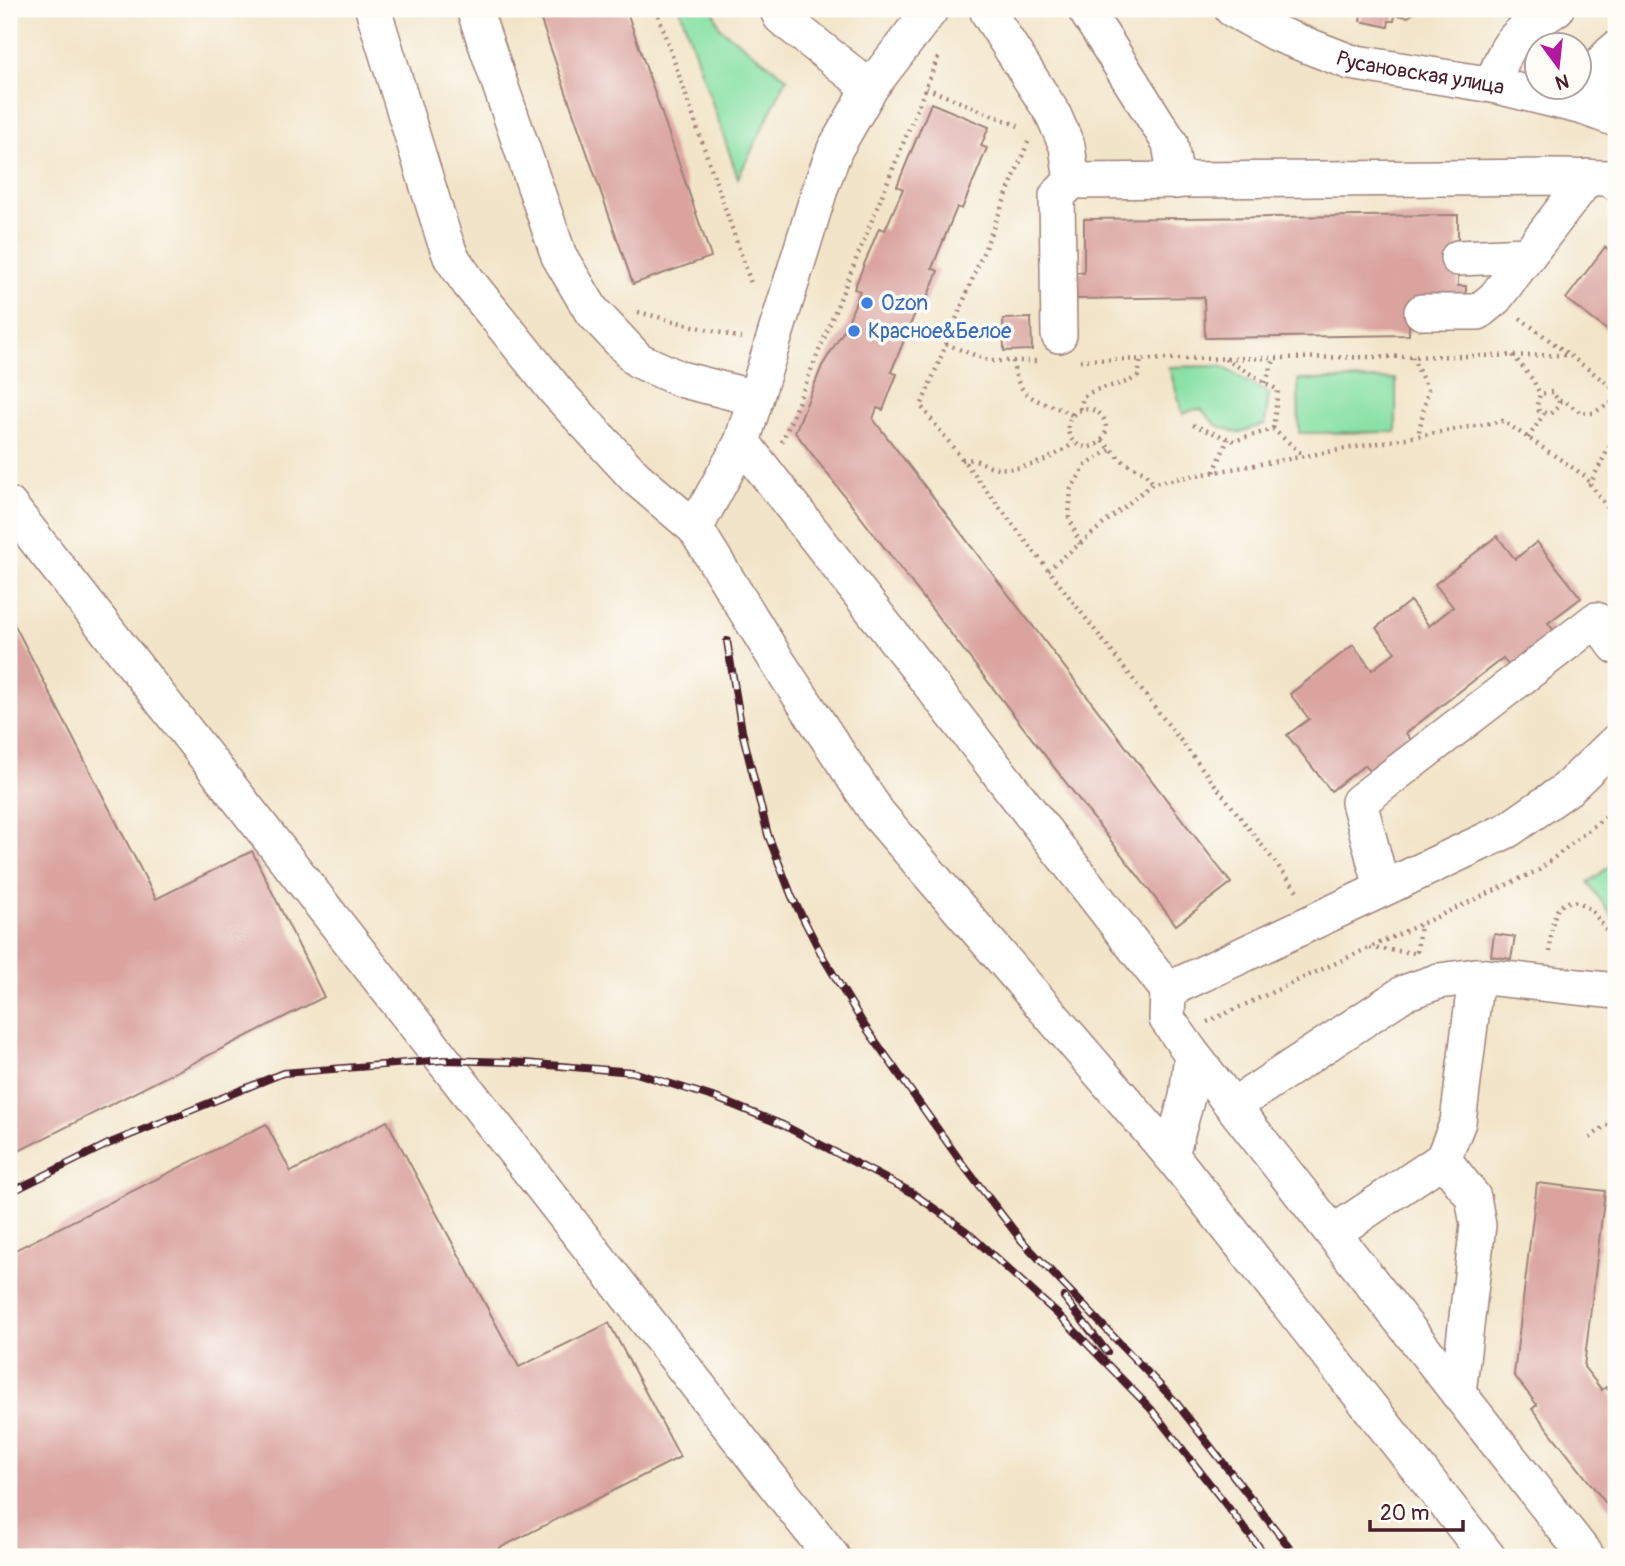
<svg xmlns="http://www.w3.org/2000/svg" width="1625" height="1566" viewBox="0 0 1625 1566" font-family="Pangolin,sans-serif">
<style>
.green{fill:#89e1a5;stroke:#6a8068;stroke-width:2}
.building{fill:#daa39e}
.lines{fill:none;stroke-linecap:round;stroke-linejoin:round}
.minor-casing{stroke:#9e827a;stroke-width:38}
.path{stroke:#9e827a;stroke-width:4.5;stroke-dasharray:2 5;stroke-linecap:butt}
.minor{stroke:#fff;stroke-width:35}
.rail-casing{stroke:#4a1f2b;stroke-width:8}
.rail{stroke:#fdfcf7;stroke-width:5;stroke-dasharray:16;stroke-linecap:butt}
.shop-dot{fill:#3f7fe0;stroke:#fdfcf7;stroke-width:2.5}
.labels{text-anchor:middle;dominant-baseline:central;stroke-width:7;stroke-linejoin:round;paint-order:stroke}
.street-label{font-size:21px;fill:#4a1f2b;stroke:#fdfcf7}
.shop-label{font-size:21px;fill:#366cbe;stroke:#fdfcf7;text-anchor:start}
</style>
<rect width="100%" height="100%" fill="#fdfcf7"/>
<filter id="ink" filterUnits="userSpaceOnUse"><feTurbulence type="fractalNoise" baseFrequency=".0143" numOctaves="2"/><feDisplacementMap in="SourceGraphic" scale="14" xChannelSelector="R" yChannelSelector="G"/><feConvolveMatrix kernelMatrix="1 2 1 2 8 2 1 2 1" color-interpolation-filters="sRGB"/></filter>
<filter id="wash" filterUnits="userSpaceOnUse"><feTurbulence type="fractalNoise" baseFrequency=".00686" numOctaves="4" result="noise"/><feDisplacementMap in="SourceGraphic" scale="28" xChannelSelector="R" yChannelSelector="G"/><feGaussianBlur stdDeviation="1.57" result="paint"/><feColorMatrix in="noise" values="0 0 0 0 0 0 0 0 0 0 0 0 0 0 0 0 0 1.4 0 .05"/><feComposite in="paint" operator="in"/></filter>
<g filter="url(#wash)">
<rect width="100%" height="100%" fill="#f2e4c8"/>
<!-- green -->
<path class="green" d="M680,9H713L720,28L787,78L738,178Z
M1221,366L1269,394L1265,424L1238,433L1216,425L1201,409L1192,410L1183,414L1169,367Z
M1396,379V432L1299,433L1298,380Z
M1616,861V921L1588,883Z"/>
<g id="blocks">
<!-- building -->
<path class="building" d="M537,9H626L711,257L633,284Z
M1349,9H1420L1408,17L1395,15L1394,21H1389L1388,27L1360,21L1361,14L1351,12Z
M931,103L989,127L981,146L987,148L962,209L957,207L932,268L938,271L923,307L918,306L891,372L897,374L883,410L877,408L873,419L1231,883L1176,925L795,432L822,366L846,327L860,291L854,289L879,228L885,230L903,189L897,186Z
M1458,215V286H1466V302H1409V335L1205,338L1204,297L1076,299L1075,272L1084,273V219Z
M1605,247L1616,256V337L1566,299Z
M1031,318L1032,350L1004,351L1003,319Z
M1497,536L1515,559L1537,542L1581,598L1548,623L1557,635L1512,670L1503,658L1406,733L1414,744L1374,776L1365,765L1331,791L1287,735L1309,719L1290,694L1353,645L1372,670L1395,652L1376,628L1410,601L1429,626L1453,607L1435,584Z
M9,614L156,899L252,851L324,997L9,1156Z
M1494,934L1515,937L1511,959L1491,956Z
M387,1121L519,1367L609,1323L680,1457L482,1557H9V1253L266,1124L291,1172Z
M1537,1183L1605,1191L1584,1367L1602,1390L1606,1387L1616,1401V1516L1532,1409L1537,1405L1514,1375Z"/>
</g>
</g>
<g filter="url(#ink)">
<use href="#blocks" fill-opacity="0" stroke="#9e827a" stroke-width="2"/>
<g class="lines">
<!-- minor casing -->
<g class="minor-casing">
<g id="minor">
<path d="M373,9L443,235L451,257L469,283L556,391L636,478L695,528L779,664L878,814L1171,1155L1488,1557"/>
<path d="M474,9L559,256L591,310L638,360L680,379L755,398"/>
<path d="M777,9L781,17L870,88"/>
<path d="M1085,9L1170,143L1176,181"/>
<path id="s1" d="M1232,9L1275,33L1350,62L1493,85L1583,107L1616,119"/>
<path d="M988,12L1053,114L1067,146L1072,181"/>
<path d="M1493,85C1508,37 1515,36 1556,9"/>
<path d="M1583,107C1590,85 1597,63 1616,49"/>
<path d="M1458,258L1528,255"/>
<path d="M1422,312H1478L1495,298L1588,177"/>
<path d="M1059,335L1057,196L1072,181L1556,177L1610,178L1616,183"/>
<path d="M742,442L1168,990L1167,1019L1192,1054L1587,1557"/>
<path d="M9,505L832,1557"/>
<path d="M695,528L742,442L821,186L835,149L870,88L931,9"/>
<path d="M1382,888L1359,802L1596,620L1616,646"/>
<path d="M1168,990L1508,830L1567,789L1616,742"/>
<path d="M1233,1106L1404,993L1439,981L1476,976L1616,991"/>
<path d="M1171,1155L1187,1097L1192,1054"/>
<path d="M1443,1159L1473,1197L1478,1225L1458,1393"/>
<path d="M1333,1233L1443,1159L1458,1122L1476,976"/>
</g>
</g>
<!-- path -->
<path class="path" d="M656,9L752,286
M926,88L1021,127
M1028,142L921,406L1299,893
M638,312L741,338
M1520,318L1616,390
M946,344L990,361H1040
M1513,355L1533,380L1540,394
M1412,357L1428,390L1418,436
M1225,359L1278,390L1273,429
M1080,360L1569,355
M1013,361C1018,405 1042,398 1072,415
M1265,383L1275,358
M1559,401L1558,407L1550,414L1539,411L1537,405L1540,394L1552,392L1559,401L1566,402L1581,413H1593L1616,400
M1068 428a19 19 0 1 1 38 0a19 19 0 1 1-38 0Z
M1080,409L1083,397C1100,384 1121,388 1138,376L1141,359
M1193,425L1234,441L1273,429L1304,456
M1616,434L1590,484L1616,519
M1528,438L1544,414
M1102,441L1125,463L1144,472L1153,483
M782,442L939,55
M962,460C978,457 983,466 998,468C1027,471 1051,459 1074,443
M1214,472L1228,439
M1080,544L1069,517L1071,489L1086,465L1110,450
M1048,570L1153,483L1503,421L1585,476L1590,484
M1370,948L1417,953
M1417,952L1420,924
M1550,952C1551,941 1551,928 1554,918C1556,912 1558,907 1564,904C1586,891 1605,930 1616,945
M1207,1022L1539,870L1616,808
M1590,1138L1606,1125L1616,1126"/>
<!-- minor -->
<use href="#minor" class="minor"/>
<!-- rail casing -->
<g class="rail-casing">
<path id="rail" d="M727,641L742,731L768,835L792,897L823,957L864,1025L961,1162L1022,1241L1174,1400L1297,1557
M9,1193L108,1144L283,1073L444,1060L512,1062L633,1072L716,1098L783,1125L911,1192L966,1231L1063,1319L1151,1409L1267,1557
M1064,1297L1107,1352"/>
</g>
<!-- rail -->
<use href="#rail" class="rail"/>
</g>
</g>
<!-- markers -->
<g class="shop-dot">
<circle cx="867" cy="303" r="7"/>
<circle cx="854" cy="331" r="7"/>
</g>
<g class="labels">
<!-- street labels -->
<g class="street-label">
<text stroke="none"><textPath href="#s1" startOffset="201">Русановская улица</textPath></text>
</g>
<!-- shop labels -->
<g class="shop-label">
<text x="881" y="303">Ozon</text>
<text x="868" y="331">Красное&amp;Белое</text>
</g>
</g>
<!-- margin -->
<rect width="1625" height="1566" fill="none" stroke="#fdfcf7" stroke-width="35"/>
<!-- north arrow -->
<g transform="translate(1558 66) rotate(165)"><circle r="33" fill="#fdfcf7" stroke="#b5a4a5" stroke-width="2"/>
<path d="M0-5L12 26L0 18L-12 26Z" fill="#b5179e"/>
<text y="-10" font-size="19" font-weight="bold" text-anchor="middle" fill="#4a1f2b">N</text>
</g>
<!-- scale -->
<path d="M1370 1520v10h93v-10" fill="none" stroke="#4a1f2b" stroke-width="3.5"/>
<text x="1380" y="1520" font-size="21" fill="#4a1f2b" stroke="#fdfcf7" stroke-width="5" paint-order="stroke">20 m</text>
</svg>
